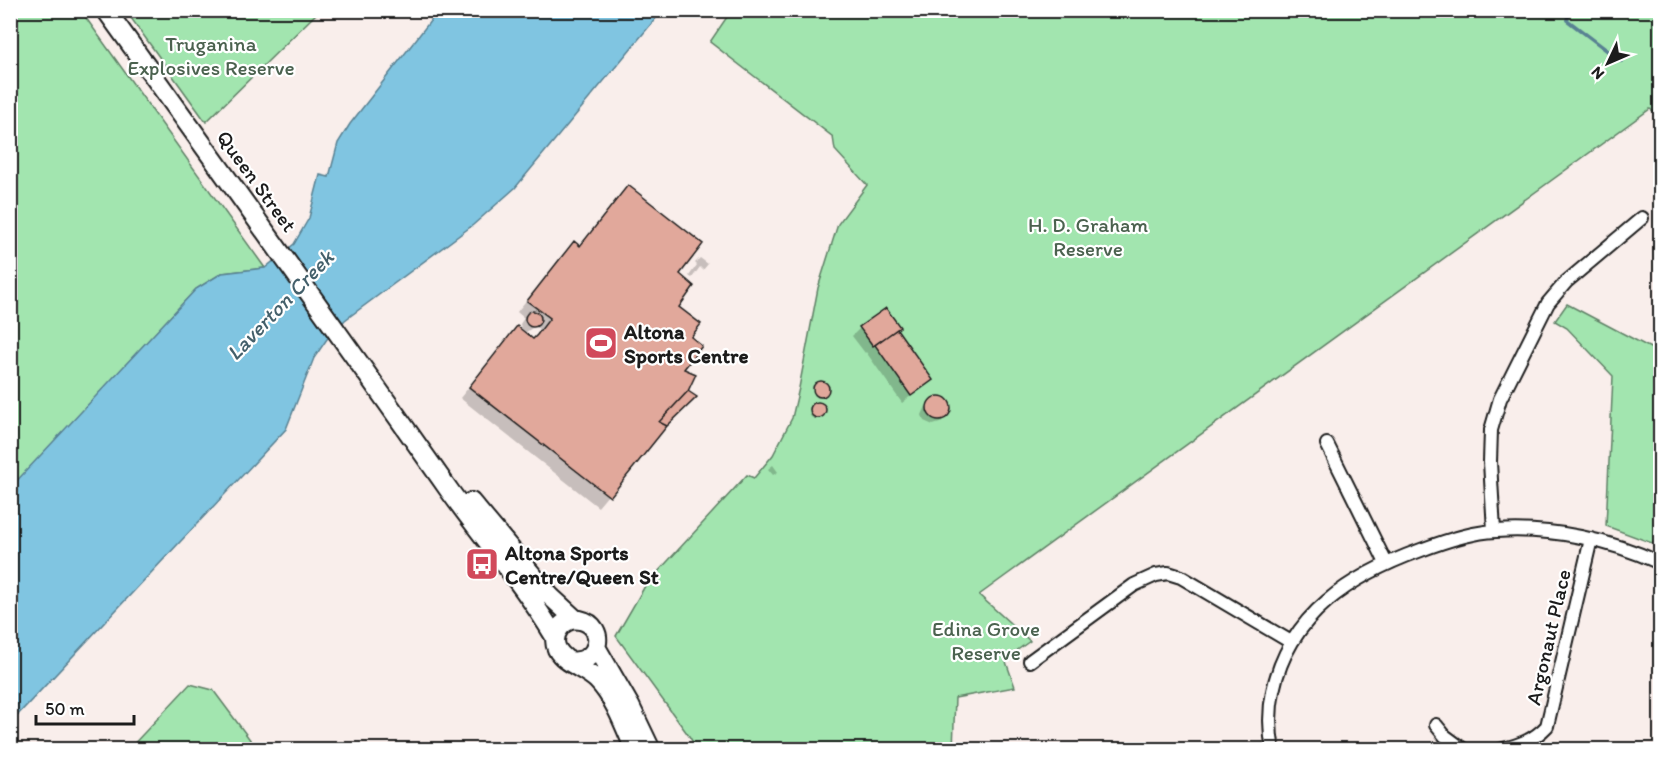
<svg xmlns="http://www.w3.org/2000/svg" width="1671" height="760" viewBox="0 0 1671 760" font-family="Itim,sans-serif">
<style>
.green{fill:#a2e5af;stroke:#5f8066;stroke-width:1.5}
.water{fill:#80c5e1;stroke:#588192;stroke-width:1.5}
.shadow{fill:#0003}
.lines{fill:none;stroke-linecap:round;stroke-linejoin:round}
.stream{stroke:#588192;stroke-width:4}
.building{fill:#e1a89b;stroke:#1c1c1c;stroke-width:1.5}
.street-casing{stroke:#1c1c1c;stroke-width:16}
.secondary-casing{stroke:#1c1c1c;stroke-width:22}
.street{stroke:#fff;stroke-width:12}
.secondary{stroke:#fff;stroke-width:18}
.labels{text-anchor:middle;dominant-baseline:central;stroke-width:4.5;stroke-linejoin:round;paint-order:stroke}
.park-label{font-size:21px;fill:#4b624f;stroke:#fff}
.street-label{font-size:21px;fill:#1c1c1c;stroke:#fff}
.poi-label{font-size:21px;font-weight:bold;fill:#1c1c1c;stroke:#fff;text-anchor:start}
.water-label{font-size:22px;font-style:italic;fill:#44606b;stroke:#fff}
</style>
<rect width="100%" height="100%" fill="#f9eeeb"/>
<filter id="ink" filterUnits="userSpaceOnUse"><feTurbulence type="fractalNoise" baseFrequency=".0167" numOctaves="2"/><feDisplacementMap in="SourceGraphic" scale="12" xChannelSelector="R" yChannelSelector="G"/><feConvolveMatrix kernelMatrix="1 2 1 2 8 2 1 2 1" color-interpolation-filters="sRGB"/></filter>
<g filter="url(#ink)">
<!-- green -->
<path class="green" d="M11,11H81L265,268L222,273L196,289L11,488Z
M126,11H319L206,122Z
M731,11H1660V116L1650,109L979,595L1030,641L1005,659L1015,687L955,698L953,749H697L689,736L616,636L645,586L747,475L754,478L773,455L792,418L799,388L818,288L838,224L867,185L835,150L833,137L710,42Z
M1567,304L1660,353V546L1606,526L1613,376L1567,328L1555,321Z
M190,684L213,690L257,749H129Z"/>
<!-- water -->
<path class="water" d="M438,11H662L515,188L473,225L345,320L327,339L314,358L286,429L11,722L10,488L196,289L222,273L265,268L294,244L309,218L320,175L329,177L338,143L350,124Z"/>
<!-- shadow -->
<path class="shadow" d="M628,187L678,275L677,307L689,337L682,369L666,426L598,507L460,398L517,328L532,340L540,330L535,326L526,332L521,328L520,324L524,318L517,312L563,254L574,243L579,247L617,198Z
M700,258L708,264L703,270L700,267L692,278L689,276L697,265L695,263Z
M860,328L895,329L931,380L902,403L866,352L865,353L852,336Z
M813 391a7 7 0 1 1 14 0a7 7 0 1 1-14 0Z
M943,398L948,403L949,410L946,417L940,423L933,425L924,421L922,415L926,406L932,400Z
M809 412a7 7 0 1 1 14 0a7 7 0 1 1-14 0Z
M773,465L778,472L773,475L768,469Z"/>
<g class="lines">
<!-- stream -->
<path class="stream" d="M1570,10L1567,20L1621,61"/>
</g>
<!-- building -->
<path class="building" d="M628,185L703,244L680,274L694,286L679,307L701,324L691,337L702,346L684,369L696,374L688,391L659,422L667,426L610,497L469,387L517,326L533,339L537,335L550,318L527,301L574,241L580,246Z
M886,308L900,327L873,346L859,327Z
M525 319a8 8 0 1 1 16 0a8 8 0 1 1-16 0Z
M897,329L933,380L911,396L875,345Z
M813 389a8 8 0 1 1 16 0a8 8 0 1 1-16 0Z
M688,391L697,397L667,426L659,422Z
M927 408a12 12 0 1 1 24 0a12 12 0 1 1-24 0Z
M810 410a8 8 0 1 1 16 0a8 8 0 1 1-16 0Z"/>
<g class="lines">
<!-- street casing -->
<g class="street-casing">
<path id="street" d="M1327,444L1386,563
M1494,531L1490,462L1491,430L1500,399L1548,303L1566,282L1642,218
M1030,661L1134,585L1156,575L1168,573L1181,577L1291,642
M1436,725L1445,736L1464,750
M1273,750C1269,730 1269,711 1273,691C1289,614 1352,575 1421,550C1442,542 1473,532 1496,531C1551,527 1611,540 1660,563
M1500,750C1519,745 1533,741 1547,726L1591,539"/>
</g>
<!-- secondary casing -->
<g class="secondary-casing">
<path id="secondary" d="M106,10C221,170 336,329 449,490C484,539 524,585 555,637
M471,502L550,596L575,619
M596,647L630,706L651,750
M569,661C600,666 608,626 580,620C564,616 550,634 557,649C564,663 586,669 597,680C615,698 625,727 635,750"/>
</g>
<!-- street -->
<use href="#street" class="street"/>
<!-- secondary -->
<use href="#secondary" class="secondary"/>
</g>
</g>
<!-- icons -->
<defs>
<g id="stadium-square" transform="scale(1.725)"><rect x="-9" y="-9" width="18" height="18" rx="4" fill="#d1495b" stroke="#fff"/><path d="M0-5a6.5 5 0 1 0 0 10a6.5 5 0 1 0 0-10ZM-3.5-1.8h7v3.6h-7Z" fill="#fff"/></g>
<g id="bus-square" transform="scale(1.725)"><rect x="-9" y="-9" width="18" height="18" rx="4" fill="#d1495b" stroke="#fff"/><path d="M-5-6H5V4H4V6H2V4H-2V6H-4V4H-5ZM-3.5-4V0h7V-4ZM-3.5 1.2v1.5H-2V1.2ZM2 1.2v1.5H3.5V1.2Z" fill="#fff"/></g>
</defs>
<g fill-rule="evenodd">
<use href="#stadium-square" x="601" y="343"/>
<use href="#bus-square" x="482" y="564"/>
</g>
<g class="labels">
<!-- park labels -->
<g class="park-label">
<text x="211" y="43">Truganina<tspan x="211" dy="24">Explosives Reserve</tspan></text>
<text x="1088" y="224">H. D. Graham<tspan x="1088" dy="24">Reserve</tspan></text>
<text x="986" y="628">Edina Grove<tspan x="986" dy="24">Reserve</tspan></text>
</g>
<!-- street labels -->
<g class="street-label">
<text transform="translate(257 181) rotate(54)">Queen Street</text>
<text transform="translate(1548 637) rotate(-77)">Argonaut Place</text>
</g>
<!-- poi labels -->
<g class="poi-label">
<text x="624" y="331">Altona<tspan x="624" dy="24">Sports Centre</tspan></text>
<text x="505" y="552">Altona Sports<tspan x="505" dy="24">Centre/Queen St</tspan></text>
</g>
<!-- water labels -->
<g class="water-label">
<text transform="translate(280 305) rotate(-46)">Laverton Creek</text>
</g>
</g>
<!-- margin -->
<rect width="1671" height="760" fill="none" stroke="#fff" stroke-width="36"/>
<rect x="18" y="18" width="1635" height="724" fill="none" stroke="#1c1c1c" stroke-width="2" filter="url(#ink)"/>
<!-- north arrow -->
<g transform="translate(1608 63) rotate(226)" stroke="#ffffff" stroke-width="4.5" paint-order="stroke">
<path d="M0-4.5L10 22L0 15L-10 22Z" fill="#1c1c1c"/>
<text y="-9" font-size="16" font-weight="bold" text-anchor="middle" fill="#1c1c1c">N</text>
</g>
<!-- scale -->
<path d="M36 715v9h98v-9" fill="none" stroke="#1c1c1c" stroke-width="3"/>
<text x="45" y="715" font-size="18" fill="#1c1c1c" stroke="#ffffff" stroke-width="4.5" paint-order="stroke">50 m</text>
</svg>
